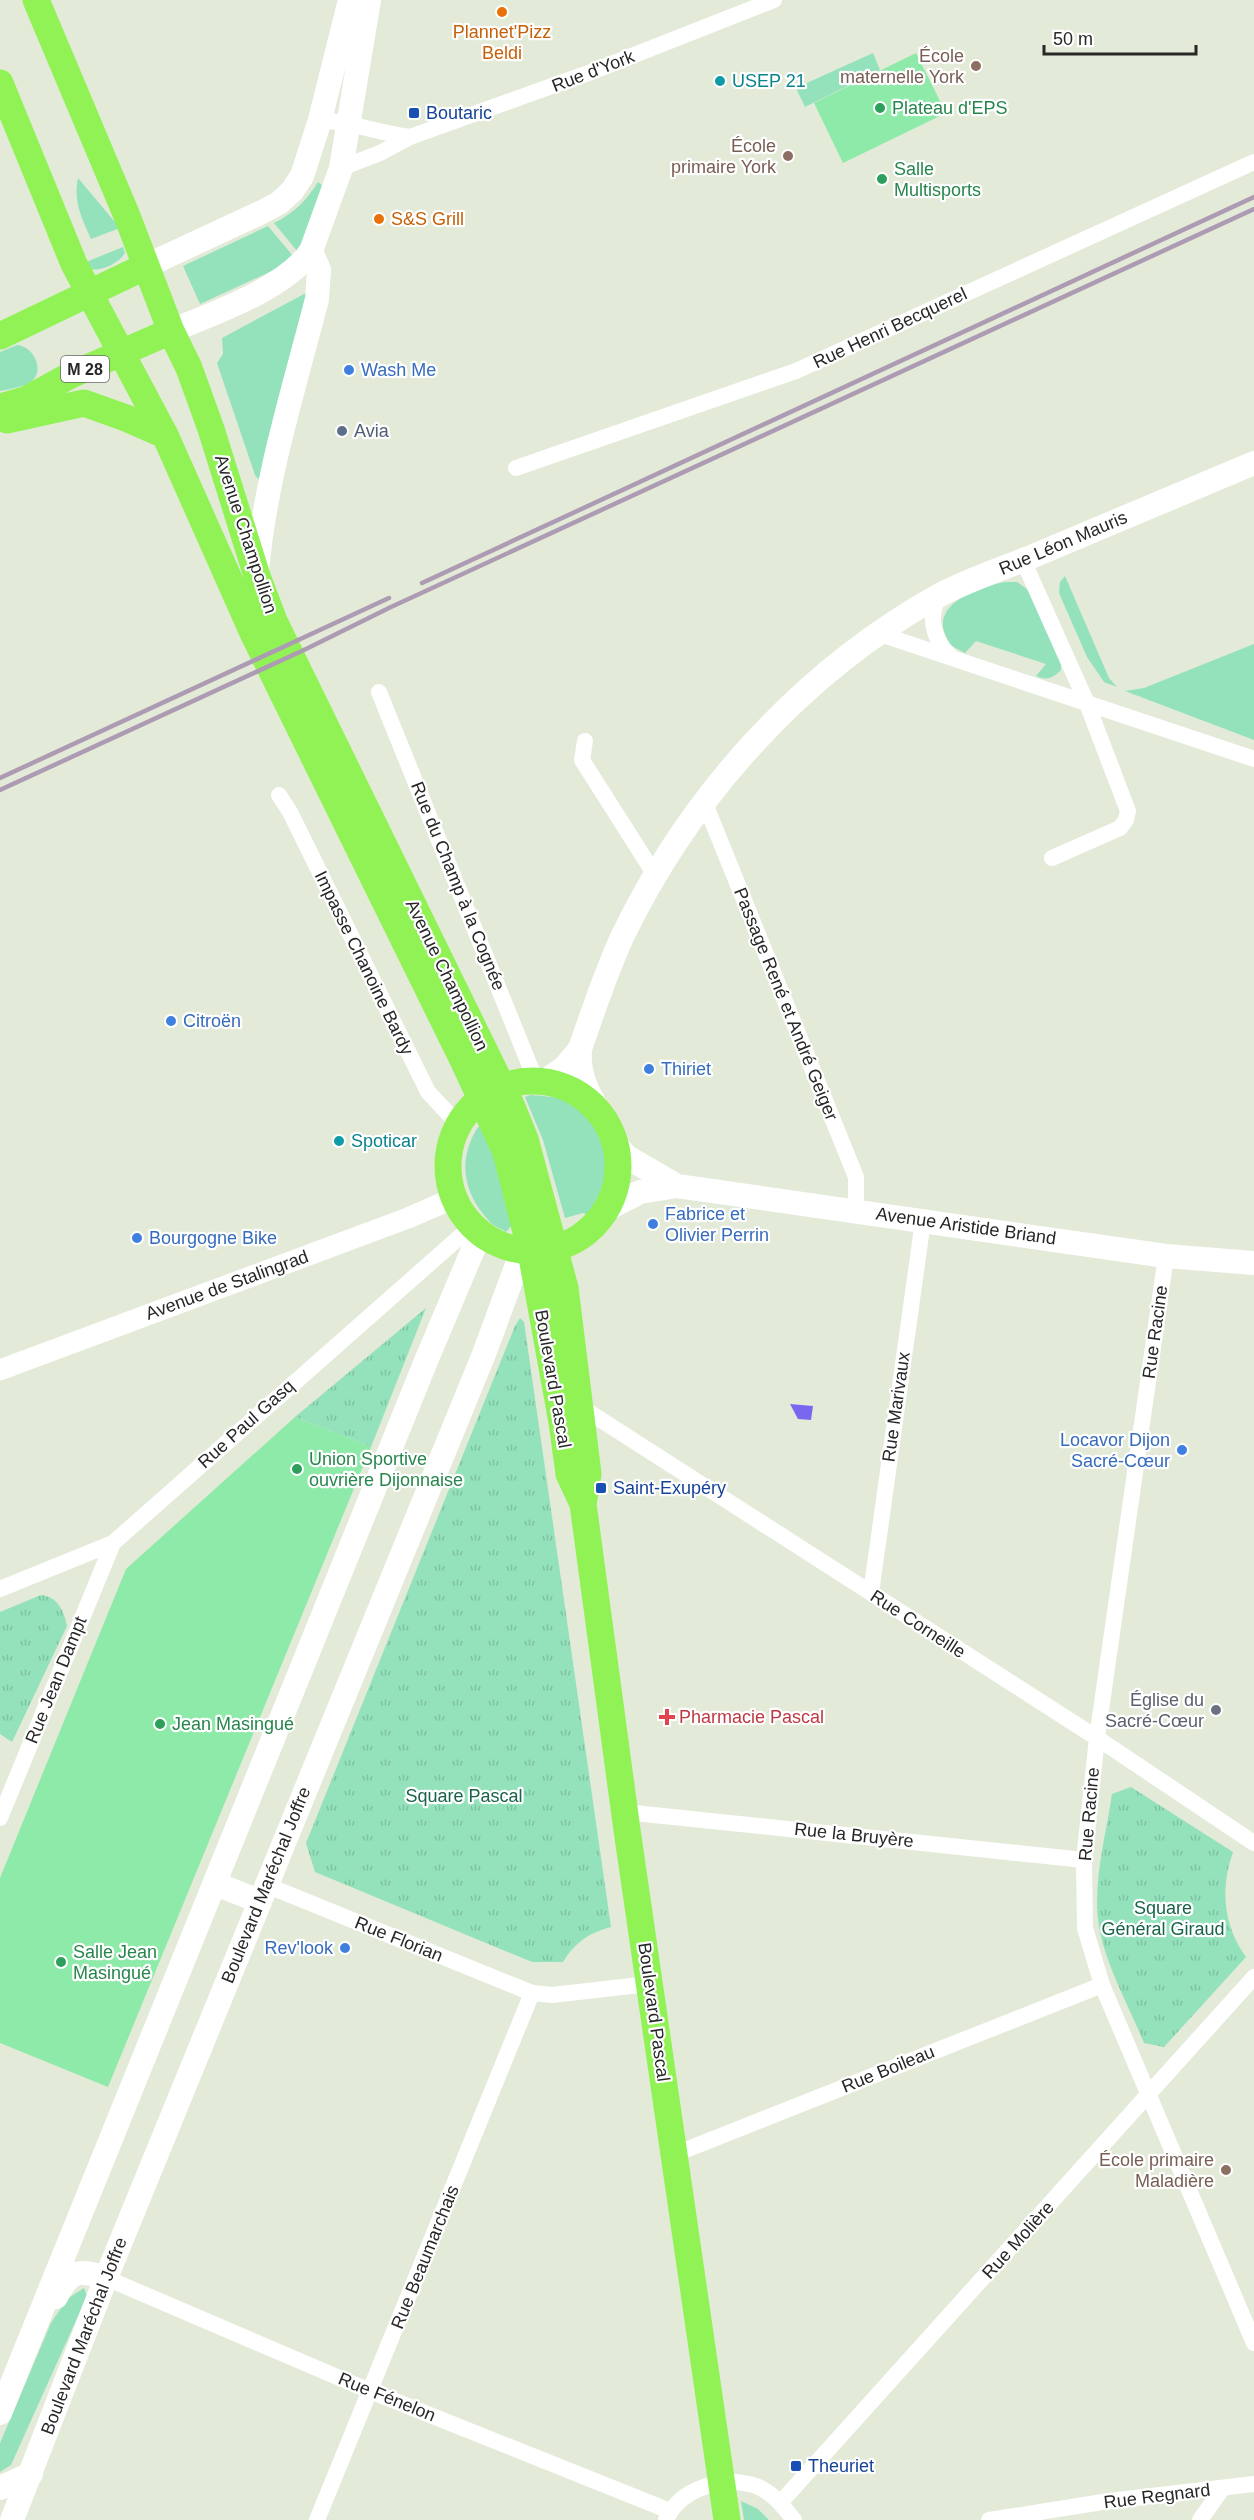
<svg xmlns="http://www.w3.org/2000/svg" width="1254" height="2520" viewBox="0 0 1254 2520" font-family="Arial,sans-serif">
<style>
.grass{fill:#93e2bc}
.park{fill:url(#park-tufts)}
.pitch{fill:#8eeaa8}
.water{fill:#7868ef}
.lines{fill:none;stroke-linecap:round;stroke-linejoin:round}
.minor{stroke:#fff;stroke-width:16}
.tertiary{stroke:#fff;stroke-width:21}
.secondary{stroke:#fff;stroke-width:24}
.primary{stroke:#91f256;stroke-width:27}
.rail{stroke:#ac9bb2;stroke-width:4.5}
.food-dot{fill:#e8710a;stroke:#fff;stroke-width:2}
.education-dot{fill:#8d6e63;stroke:#fff;stroke-width:2}
.culture-dot{fill:#0f9aa8;stroke:#fff;stroke-width:2}
.leisure-dot{fill:#2e9e5b;stroke:#fff;stroke-width:2}
.transit-dot{fill:#1a4fb4;stroke:#fff;stroke-width:2}
.shop-dot{fill:#3f7fe0;stroke:#fff;stroke-width:2}
.service-dot{fill:#5c6f8a;stroke:#fff;stroke-width:2}
.worship-dot{fill:#6b7280;stroke:#fff;stroke-width:2}
.health-dot{fill:#e0444e;stroke:#fff;stroke-width:2}
.labels{text-anchor:middle;dominant-baseline:central;stroke-width:4.5;stroke-linejoin:round;paint-order:stroke}
.shield{fill:#fff;stroke:#686868;stroke-width:1.5}
.shield-label{font-size:16px;font-weight:bold;fill:#272727}
.food-label{font-size:18px;fill:#c56008;stroke:#fff}
.education-label{font-size:18px;fill:#785e54;stroke:#fff;text-anchor:end}
.street-label{font-size:18px;fill:#272727;stroke:#fff}
.culture-label{font-size:18px;fill:#0d838f;stroke:#fff;text-anchor:start}
.leisure-label{font-size:18px;fill:#27864d;stroke:#fff;text-anchor:start}
.transit-label{font-size:18px;fill:#164399;stroke:#fff;text-anchor:start}
.shop-label{font-size:18px;fill:#366cbe;stroke:#fff;text-anchor:start}
.service-label{font-size:18px;fill:#4e5e75;stroke:#fff;text-anchor:start}
.worship-label{font-size:18px;fill:#5b616d;stroke:#fff;text-anchor:end}
.health-label{font-size:18px;fill:#be3a42;stroke:#fff;text-anchor:start}
.park-label{font-size:18px;fill:#186449;stroke:#fff}
</style>
<defs>
<pattern id="park-tufts" width="24" height="20" patternUnits="userSpaceOnUse" patternTransform="scale(1.5)"><rect width="24" height="20" fill="#93e2bc"/><path d="M3 7l-1-3M5 7V3M7 7l1-3M15 17l-1-3M17 17v-4M19 17l1-3" fill="none" stroke="#7fc2a2"/></pattern>
</defs>
<rect width="100%" height="100%" fill="#e3ead8"/>
<!-- grass -->
<path class="grass" d="M873,53L880,70L805,107L796,88Z
M78,178L120,228L91,239C82,218 73,202 78,178Z
M318,182L323,186L314,219L297,251L274,223C294,213 306,201 318,182Z
M268,226L293,256L274,270L200,304L183,266Z
M123,247L125,253C119,263 101,272 90,269L86,262Z
M306,293L307,298L260,481L255,475L217,363L223,354L222,338Z
M17,345C33,346 45,369 32,381C24,387 10,389 0,391V352Z
M1065,576L1109,678L1117,687L1104,682L1087,657L1059,593L1060,582Z
M1005,582H1017L1031,592L1061,661V670C1053,678 1047,681 1036,676L1046,664L976,641L965,653L950,645C948,640 944,633 943,627C940,599 985,586 1005,582Z
M1254,644V740L1125,691L1144,688Z
M531,1095C545,1096 560,1097 572,1104C600,1121 615,1161 604,1191C600,1201 594,1207 588,1215L583,1213L565,1218L543,1140L525,1097Z
M487,1126L514,1223L506,1232C501,1228 494,1227 490,1222C463,1194 457,1160 478,1127Z
M84,2288L87,2296L11,2465L0,2472V2443L51,2323L67,2299Z
M741,2501L758,2509L769,2520H744Z"/>
<!-- park -->
<path class="park" d="M426,1308L371,1447L295,1417Z
M520,1318L524,1322L611,1927C590,1932 574,1943 563,1962H532L315,1872L306,1843L515,1326Z
M41,1595C58,1597 64,1611 67,1626L12,1742L0,1734V1612Z
M1131,1787L1233,1852C1220,1888 1223,1925 1246,1957L1164,2047L1144,2043C1129,2006 1106,1966 1099,1927C1092,1883 1106,1836 1112,1794Z"/>
<!-- pitch -->
<path class="pitch" d="M916,53L946,113L843,163L814,103Z
M295,1417L371,1447L108,2087L0,2043V1878L126,1569Z"/>
<!-- water -->
<path class="water" d="M790,1404L813,1406L811,1420L798,1419Z"/>
<g class="lines">
<!-- minor -->
<path class="minor" d="M320,120C351,122 380,133 410,137
M341,168L380,153L410,137L591,72L774,0
M516,468L796,371L1254,162
M1023,560L1086,701L1128,811L1126,820L1120,828L1052,858
M940,595C927,616 933,639 950,656
M877,633L1254,759
M379,692L536,1081
M585,741L582,760L655,875
M279,795L290,812L428,1092L458,1124
M704,801L856,1177V1210
M1166,1256L1097,1738L1084,1860L1085,1928L1102,1985L1254,2343
M581,1407L1097,1738L1254,1843
M0,1589L113,1543L472,1226
M871,1593L923,1221
M625,1812L1084,1860
M0,1818L113,1543
M266,1885L532,1993L552,1995L649,1984
M674,2149H688L1102,1985
M106,2278L370,2391L670,2511
M781,2502L1254,1977
M317,2520L532,1993
M666,2520C680,2488 724,2475 756,2486C772,2492 784,2507 794,2520
M989,2520L1109,2501L1254,2484
M1200,2520L1222,2489"/>
<!-- tertiary -->
<path class="tertiary" d="M0,1370L408,1218L454,1198"/>
<!-- secondary -->
<path class="secondary" d="M146,266L262,212L279,203L292,191L302,176L320,120L350,0
M171,331C212,314 285,289 311,251
M257,571C265,479 294,389 317,299L319,270L311,251L341,168L369,0
M544,1082L565,1067L580,1049
M599,1112C587,1091 578,1074 580,1049C593,1011 606,972 623,935C691,795 802,672 938,596C969,579 1005,568 1038,554C1110,524 1182,493 1254,463
M616,1145L627,1157L677,1186
M607,1209L640,1192L677,1186L1166,1256L1254,1263
M216,1884L259,1901
M56,2297C70,2270 78,2269 106,2278
M0,2413L426,1361L480,1233
M0,2488L31,2474
M12,2520L106,2278L484,1354L522,1251"/>
<!-- primary -->
<path class="primary" d="M36,0L127,216L171,331L189,368L211,429L257,576L274,621L512,1107L525,1139L565,1288L588,1474L583,1504
M0,83L74,264L165,435L253,633L463,1060L506,1152L531,1252L562,1422L569,1474L583,1504L627,1830L727,2520
M0,336L146,266
M0,407L25,400L71,375L171,331
M7,420L84,403L126,418L165,435
M448 1166a85 85 0 1 1 170 0a85 85 0 1 1-170 0Z"/>
<!-- rail -->
<path class="rail" d="M422,583L1254,197
M0,778L389,598
M0,790L306,649L391,607L1254,209"/>
</g>
<!-- markers -->
<g class="food-dot">
<circle cx="502" cy="12" r="6"/>
<circle cx="379" cy="219" r="6"/>
</g>
<g class="education-dot">
<circle cx="976" cy="66" r="6"/>
<circle cx="788" cy="156" r="6"/>
<circle cx="1226" cy="2170" r="6"/>
</g>
<g class="culture-dot">
<circle cx="720" cy="81" r="6"/>
<circle cx="339" cy="1141" r="6"/>
</g>
<g class="leisure-dot">
<circle cx="880" cy="108" r="6"/>
<circle cx="882" cy="179" r="6"/>
<circle cx="297" cy="1469" r="6"/>
<circle cx="160" cy="1724" r="6"/>
<circle cx="61" cy="1962" r="6"/>
</g>
<g class="transit-dot">
<rect x="408" y="107" width="12" height="12" rx="3"/>
<rect x="595" y="1482" width="12" height="12" rx="3"/>
<rect x="790" y="2460" width="12" height="12" rx="3"/>
</g>
<g class="shop-dot">
<circle cx="349" cy="370" r="6"/>
<circle cx="171" cy="1021" r="6"/>
<circle cx="649" cy="1069" r="6"/>
<circle cx="653" cy="1224" r="6"/>
<circle cx="137" cy="1238" r="6"/>
<circle cx="1182" cy="1450" r="6"/>
<circle cx="345" cy="1948" r="6"/>
</g>
<circle class="service-dot" cx="342" cy="431" r="6"/>
<circle class="worship-dot" cx="1216" cy="1710" r="6"/>
<path class="health-dot" d="M664 1708h6v6h6v6h-6v6h-6v-6h-6v-6h6z"/>
<g class="labels">
<!-- shield labels -->
<rect class="shield" x="61" y="356" width="48" height="26" rx="4.5"/>
<g class="shield-label">
<text x="85" y="369">M 28</text>
</g>
<!-- food labels -->
<g class="food-label">
<text x="502" y="32">Plannet'Pizz<tspan x="502" dy="21">Beldi</tspan></text>
<text x="391" y="219" text-anchor="start">S&amp;S Grill</text>
</g>
<!-- education labels -->
<g class="education-label">
<text x="964" y="56">École<tspan x="964" dy="21">maternelle York</tspan></text>
<text x="776" y="146">École<tspan x="776" dy="21">primaire York</tspan></text>
<text x="1214" y="2160">École primaire<tspan x="1214" dy="21">Maladière</tspan></text>
</g>
<!-- street labels -->
<g class="street-label">
<text transform="translate(593 71) rotate(-21)">Rue d'York</text>
<text transform="translate(890 328) rotate(-25)">Rue Henri Becquerel</text>
<text transform="translate(246 534) rotate(72)">Avenue Champollion</text>
<text transform="translate(1063 543) rotate(-23)">Rue Léon Mauris</text>
<text transform="translate(458 886) rotate(68)">Rue du Champ à la Cognée</text>
<text transform="translate(364 963) rotate(64)">Impasse Chanoine Bardy</text>
<text transform="translate(447 975) rotate(64)">Avenue Champollion</text>
<text transform="translate(786 1004) rotate(68)">Passage René et André Geiger</text>
<text transform="translate(966 1226) rotate(8)">Avenue Aristide Briand</text>
<text transform="translate(227 1285) rotate(-20)">Avenue de Stalingrad</text>
<text transform="translate(1155 1332) rotate(-82)">Rue Racine</text>
<text transform="translate(553 1379) rotate(80)">Boulevard Pascal</text>
<text transform="translate(896 1407) rotate(-82)">Rue Marivaux</text>
<text transform="translate(246 1424) rotate(-42)">Rue Paul Gasq</text>
<text transform="translate(918 1624) rotate(33)">Rue Corneille</text>
<text transform="translate(56 1680) rotate(-68)">Rue Jean Dampt</text>
<text transform="translate(1089 1814) rotate(-85)">Rue Racine</text>
<text transform="translate(854 1835) rotate(6)">Rue la Bruyère</text>
<text transform="translate(266 1885) rotate(-68)">Boulevard Maréchal Joffre</text>
<text transform="translate(399 1939) rotate(22)">Rue Florian</text>
<text transform="translate(654 2012) rotate(82)">Boulevard Pascal</text>
<text transform="translate(888 2069) rotate(-22)">Rue Boileau</text>
<text transform="translate(1018 2240) rotate(-48)">Rue Molière</text>
<text transform="translate(425 2257) rotate(-68)">Rue Beaumarchais</text>
<text transform="translate(84 2336) rotate(-69)">Boulevard Maréchal Joffre</text>
<text transform="translate(387 2397) rotate(22)">Rue Fénelon</text>
<text transform="translate(1157 2496) rotate(-7)">Rue Regnard</text>
</g>
<!-- culture labels -->
<g class="culture-label">
<text x="732" y="81">USEP 21</text>
<text x="351" y="1141">Spoticar</text>
</g>
<!-- leisure labels -->
<g class="leisure-label">
<text x="892" y="108">Plateau d'EPS</text>
<text x="894" y="169">Salle<tspan x="894" dy="21">Multisports</tspan></text>
<text x="309" y="1459">Union Sportive<tspan x="309" dy="21">ouvrière Dijonnaise</tspan></text>
<text x="172" y="1724">Jean Masingué</text>
<text x="73" y="1952">Salle Jean<tspan x="73" dy="21">Masingué</tspan></text>
</g>
<!-- transit labels -->
<g class="transit-label">
<text x="426" y="113">Boutaric</text>
<text x="613" y="1488">Saint-Exupéry</text>
<text x="808" y="2466">Theuriet</text>
</g>
<!-- shop labels -->
<g class="shop-label">
<text x="361" y="370">Wash Me</text>
<text x="183" y="1021">Citroën</text>
<text x="661" y="1069">Thiriet</text>
<text x="665" y="1214">Fabrice et<tspan x="665" dy="21">Olivier Perrin</tspan></text>
<text x="149" y="1238">Bourgogne Bike</text>
<text x="1170" y="1440" text-anchor="end">Locavor Dijon<tspan x="1170" dy="21">Sacré-Cœur</tspan></text>
<text x="333" y="1948" text-anchor="end">Rev'look</text>
</g>
<!-- service labels -->
<g class="service-label">
<text x="354" y="431">Avia</text>
</g>
<!-- worship labels -->
<g class="worship-label">
<text x="1204" y="1700">Église du<tspan x="1204" dy="21">Sacré-Cœur</tspan></text>
</g>
<!-- health labels -->
<g class="health-label">
<text x="679" y="1717">Pharmacie Pascal</text>
</g>
<!-- park labels -->
<g class="park-label">
<text x="464" y="1796">Square Pascal</text>
<text x="1163" y="1908">Square<tspan x="1163" dy="21">Général Giraud</tspan></text>
</g>
</g>
<!-- scale -->
<path d="M1044 45v9h152v-9" fill="none" stroke="#272727" stroke-width="3"/>
<text x="1053" y="45" font-size="18" fill="#272727" stroke="#ffffff" stroke-width="4.5" paint-order="stroke">50 m</text>
</svg>
